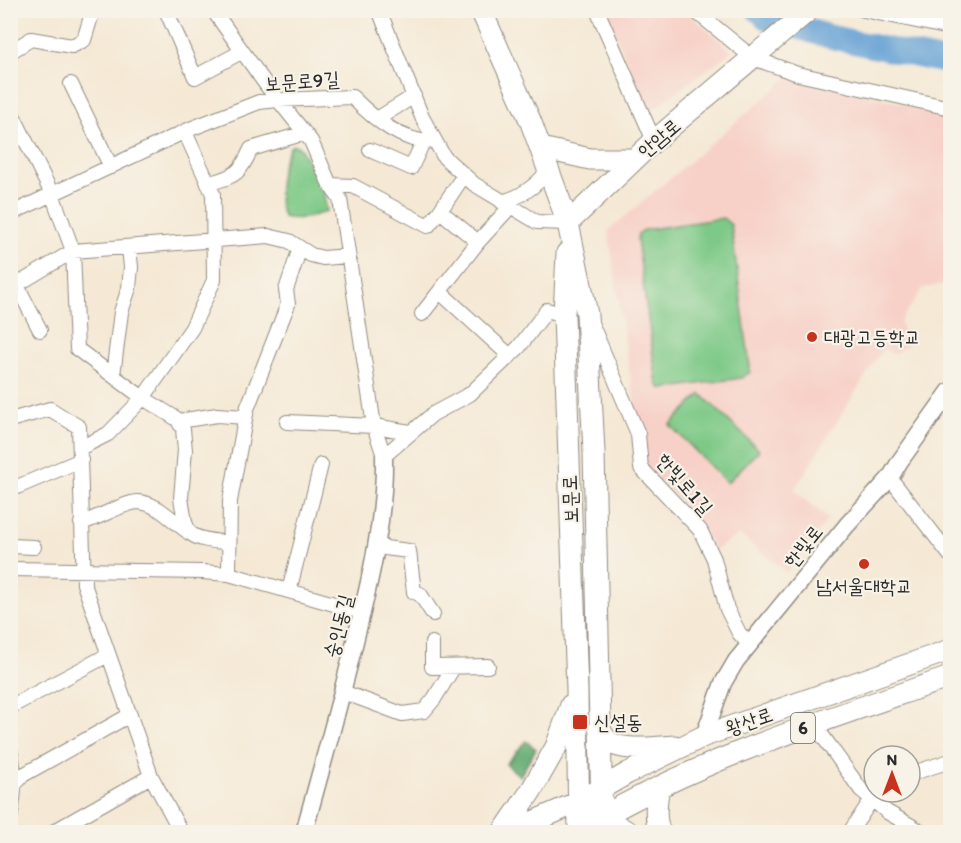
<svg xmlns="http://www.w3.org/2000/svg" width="961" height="843" viewBox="0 0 961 843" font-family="Itim,'Poor Story',sans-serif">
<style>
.built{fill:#f7d1c8}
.green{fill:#7ec987;stroke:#547a59;stroke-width:1.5}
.forest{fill:#66ad74;stroke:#486c50;stroke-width:1.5}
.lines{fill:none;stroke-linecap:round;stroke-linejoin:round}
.river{stroke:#64a0d4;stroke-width:24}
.minor-casing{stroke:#908a80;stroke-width:16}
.tertiary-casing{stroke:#908a80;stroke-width:19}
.primary-casing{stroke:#908a80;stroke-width:23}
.minor{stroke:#fff;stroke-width:14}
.tertiary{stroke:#fff;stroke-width:16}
.primary{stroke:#fff;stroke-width:21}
.poi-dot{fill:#c8321e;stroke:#f7f3e8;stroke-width:2}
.labels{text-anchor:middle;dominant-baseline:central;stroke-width:4.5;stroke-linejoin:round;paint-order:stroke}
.shield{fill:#f7f3e8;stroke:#686764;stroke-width:1.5}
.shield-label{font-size:18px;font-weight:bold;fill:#2b2b2b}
.street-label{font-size:20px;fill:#2b2b2b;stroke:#f7f3e8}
.poi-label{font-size:20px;fill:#2b2b2b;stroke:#f7f3e8;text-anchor:start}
</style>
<rect width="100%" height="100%" fill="#f7f3e8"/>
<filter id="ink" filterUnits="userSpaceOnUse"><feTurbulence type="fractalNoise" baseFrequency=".0167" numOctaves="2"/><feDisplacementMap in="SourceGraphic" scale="12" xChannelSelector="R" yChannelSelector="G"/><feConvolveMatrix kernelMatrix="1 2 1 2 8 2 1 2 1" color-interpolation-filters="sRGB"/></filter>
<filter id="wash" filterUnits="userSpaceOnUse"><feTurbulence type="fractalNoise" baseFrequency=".008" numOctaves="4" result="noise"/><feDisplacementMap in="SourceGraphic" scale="24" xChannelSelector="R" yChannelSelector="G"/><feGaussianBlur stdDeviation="1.35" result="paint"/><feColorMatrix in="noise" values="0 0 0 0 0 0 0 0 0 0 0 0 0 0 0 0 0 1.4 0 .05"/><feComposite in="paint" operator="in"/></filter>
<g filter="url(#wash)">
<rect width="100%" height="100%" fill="#f5e9d5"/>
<!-- built -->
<path class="built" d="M605,11H686L732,51L649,112Z
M790,76L950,115V283L923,288L900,322L909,344L894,354L883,348L794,490L828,519L787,572L739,535L715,550L694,514L644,465L608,231Z"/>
<!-- green -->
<path class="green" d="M295,145L300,148L322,186L327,211C311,217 301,221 283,217C275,196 279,165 291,146Z
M723,218L731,225L750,367V372L741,378L662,389L657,384L637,239L638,234L644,230Z
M701,394L759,450L727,483L670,425Z"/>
<!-- forest -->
<path class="forest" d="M526,741L536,749L520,776L506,764Z"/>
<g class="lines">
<!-- river -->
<path class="river" d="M758,10L767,18L827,36L950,63"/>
</g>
</g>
<g filter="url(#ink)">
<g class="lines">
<!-- minor casing -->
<g class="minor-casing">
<path id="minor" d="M166,10L195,77L241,52
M213,10L267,86L311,141L330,185L340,199L374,426L384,456L433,414L470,394L519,347L547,310L564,315
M379,10L422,117L444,157L474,184L537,222L568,223
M597,10L654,141
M694,10L753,58L798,74L950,108
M864,10L950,28
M10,52L31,39L72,46L84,40L93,10
M71,84L111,167
M10,109L52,194L73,251L77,349L143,398L177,419L183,429L185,450L181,498L185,522L189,533
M377,119L414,96
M370,150L411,168L423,142
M208,184C235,175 239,176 251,149L305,133
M330,185L353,186L428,226L440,211L478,242
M502,202C522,197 536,186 549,170
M440,211L464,175
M10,214L190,129L259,102L278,100L352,97C373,118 404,145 435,141
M10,272L40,330
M10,289L73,251L268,236L289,241L311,255L323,258L348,256
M440,292L510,356
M422,314L478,242L510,207
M592,325L638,434L641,468L700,530L714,559L727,609L739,633L749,644
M113,375L121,312L129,288L131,267L129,248
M10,420L50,409L79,427L84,584L151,776L181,832
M179,421L217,415L245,417
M287,422L374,426L410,432
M80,448L108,434L143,398L192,328L214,280L213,194L185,132
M890,478L950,555
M10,490L81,460
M81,523C97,519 125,502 138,502C160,503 175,525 193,535C202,541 218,541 229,543
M10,546L34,547
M377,547L409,551L414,592L420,594L433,614
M10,569L202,572L229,574L362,612
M229,574L230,501L247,409L288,304L286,290L300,248
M289,591L321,465
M432,643V667L488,666
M343,692L402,714L424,711L434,699L453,668
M10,707L108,655
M814,724L861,790L887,812L922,832
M10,749C16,774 15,794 10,819
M910,774L950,761
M10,785L15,784L23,775L130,715
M53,832L151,776
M850,832L872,799"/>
</g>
<!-- tertiary casing -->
<g class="tertiary-casing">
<path id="tertiary" d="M704,736L723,683L736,661L847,525L890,478L900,461L950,391
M304,832C322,767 340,703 356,637C371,577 385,518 384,456"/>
</g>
<!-- primary casing -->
<g class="primary-casing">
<path id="primary" d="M481,10L530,120L568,223L587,314L594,452L602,817
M541,148L590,159H635
M568,223L654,141L809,10
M567,253L564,315L577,690L579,830
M599,728C601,732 604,737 607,740C620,753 658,747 675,746
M659,787C656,802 654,819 660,832
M593,811L628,832
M593,822C704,757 829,719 950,677
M503,832L531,791L556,747L571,705
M510,832L578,802L628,773L704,736L950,650"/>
</g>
<!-- minor -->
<use href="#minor" class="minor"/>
<!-- tertiary -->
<use href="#tertiary" class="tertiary"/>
<!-- primary -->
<use href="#primary" class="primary"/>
</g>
</g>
<!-- markers -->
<g class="poi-dot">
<circle cx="812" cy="337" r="6"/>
<circle cx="864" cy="564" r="6"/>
<rect x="572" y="714" width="16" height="16" rx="3"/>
</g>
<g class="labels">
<!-- shield labels -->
<rect class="shield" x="791" y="713" width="24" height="30" rx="4.5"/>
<g class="shield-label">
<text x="803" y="728">6</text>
</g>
<!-- street labels -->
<g class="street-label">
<text transform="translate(302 81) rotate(-4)">보문로9길</text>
<text transform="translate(659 138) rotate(-41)">안암로</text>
<text transform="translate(685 484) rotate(49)">한빛로1길</text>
<text transform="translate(570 499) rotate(-92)">보문로</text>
<text transform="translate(803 546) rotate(-51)">한빛로</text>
<text transform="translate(338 626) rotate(-76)">숭인동길</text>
<text transform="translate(749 721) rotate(-19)">왕산로</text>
</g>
<!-- poi labels -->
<g class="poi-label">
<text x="824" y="337">대광고등학교</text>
<text x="864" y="586" text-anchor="middle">남서울대학교</text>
<text x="594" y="722">신설동</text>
</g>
</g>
<!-- margin -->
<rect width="961" height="843" fill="none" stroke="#f7f3e8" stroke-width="36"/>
<!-- north arrow -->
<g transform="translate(892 774)"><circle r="28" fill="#f7f3e8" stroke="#a5a39c" stroke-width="1.5"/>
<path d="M0-4.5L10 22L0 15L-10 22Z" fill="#c8321e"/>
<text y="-9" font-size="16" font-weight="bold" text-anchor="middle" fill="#2b2b2b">N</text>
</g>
</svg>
